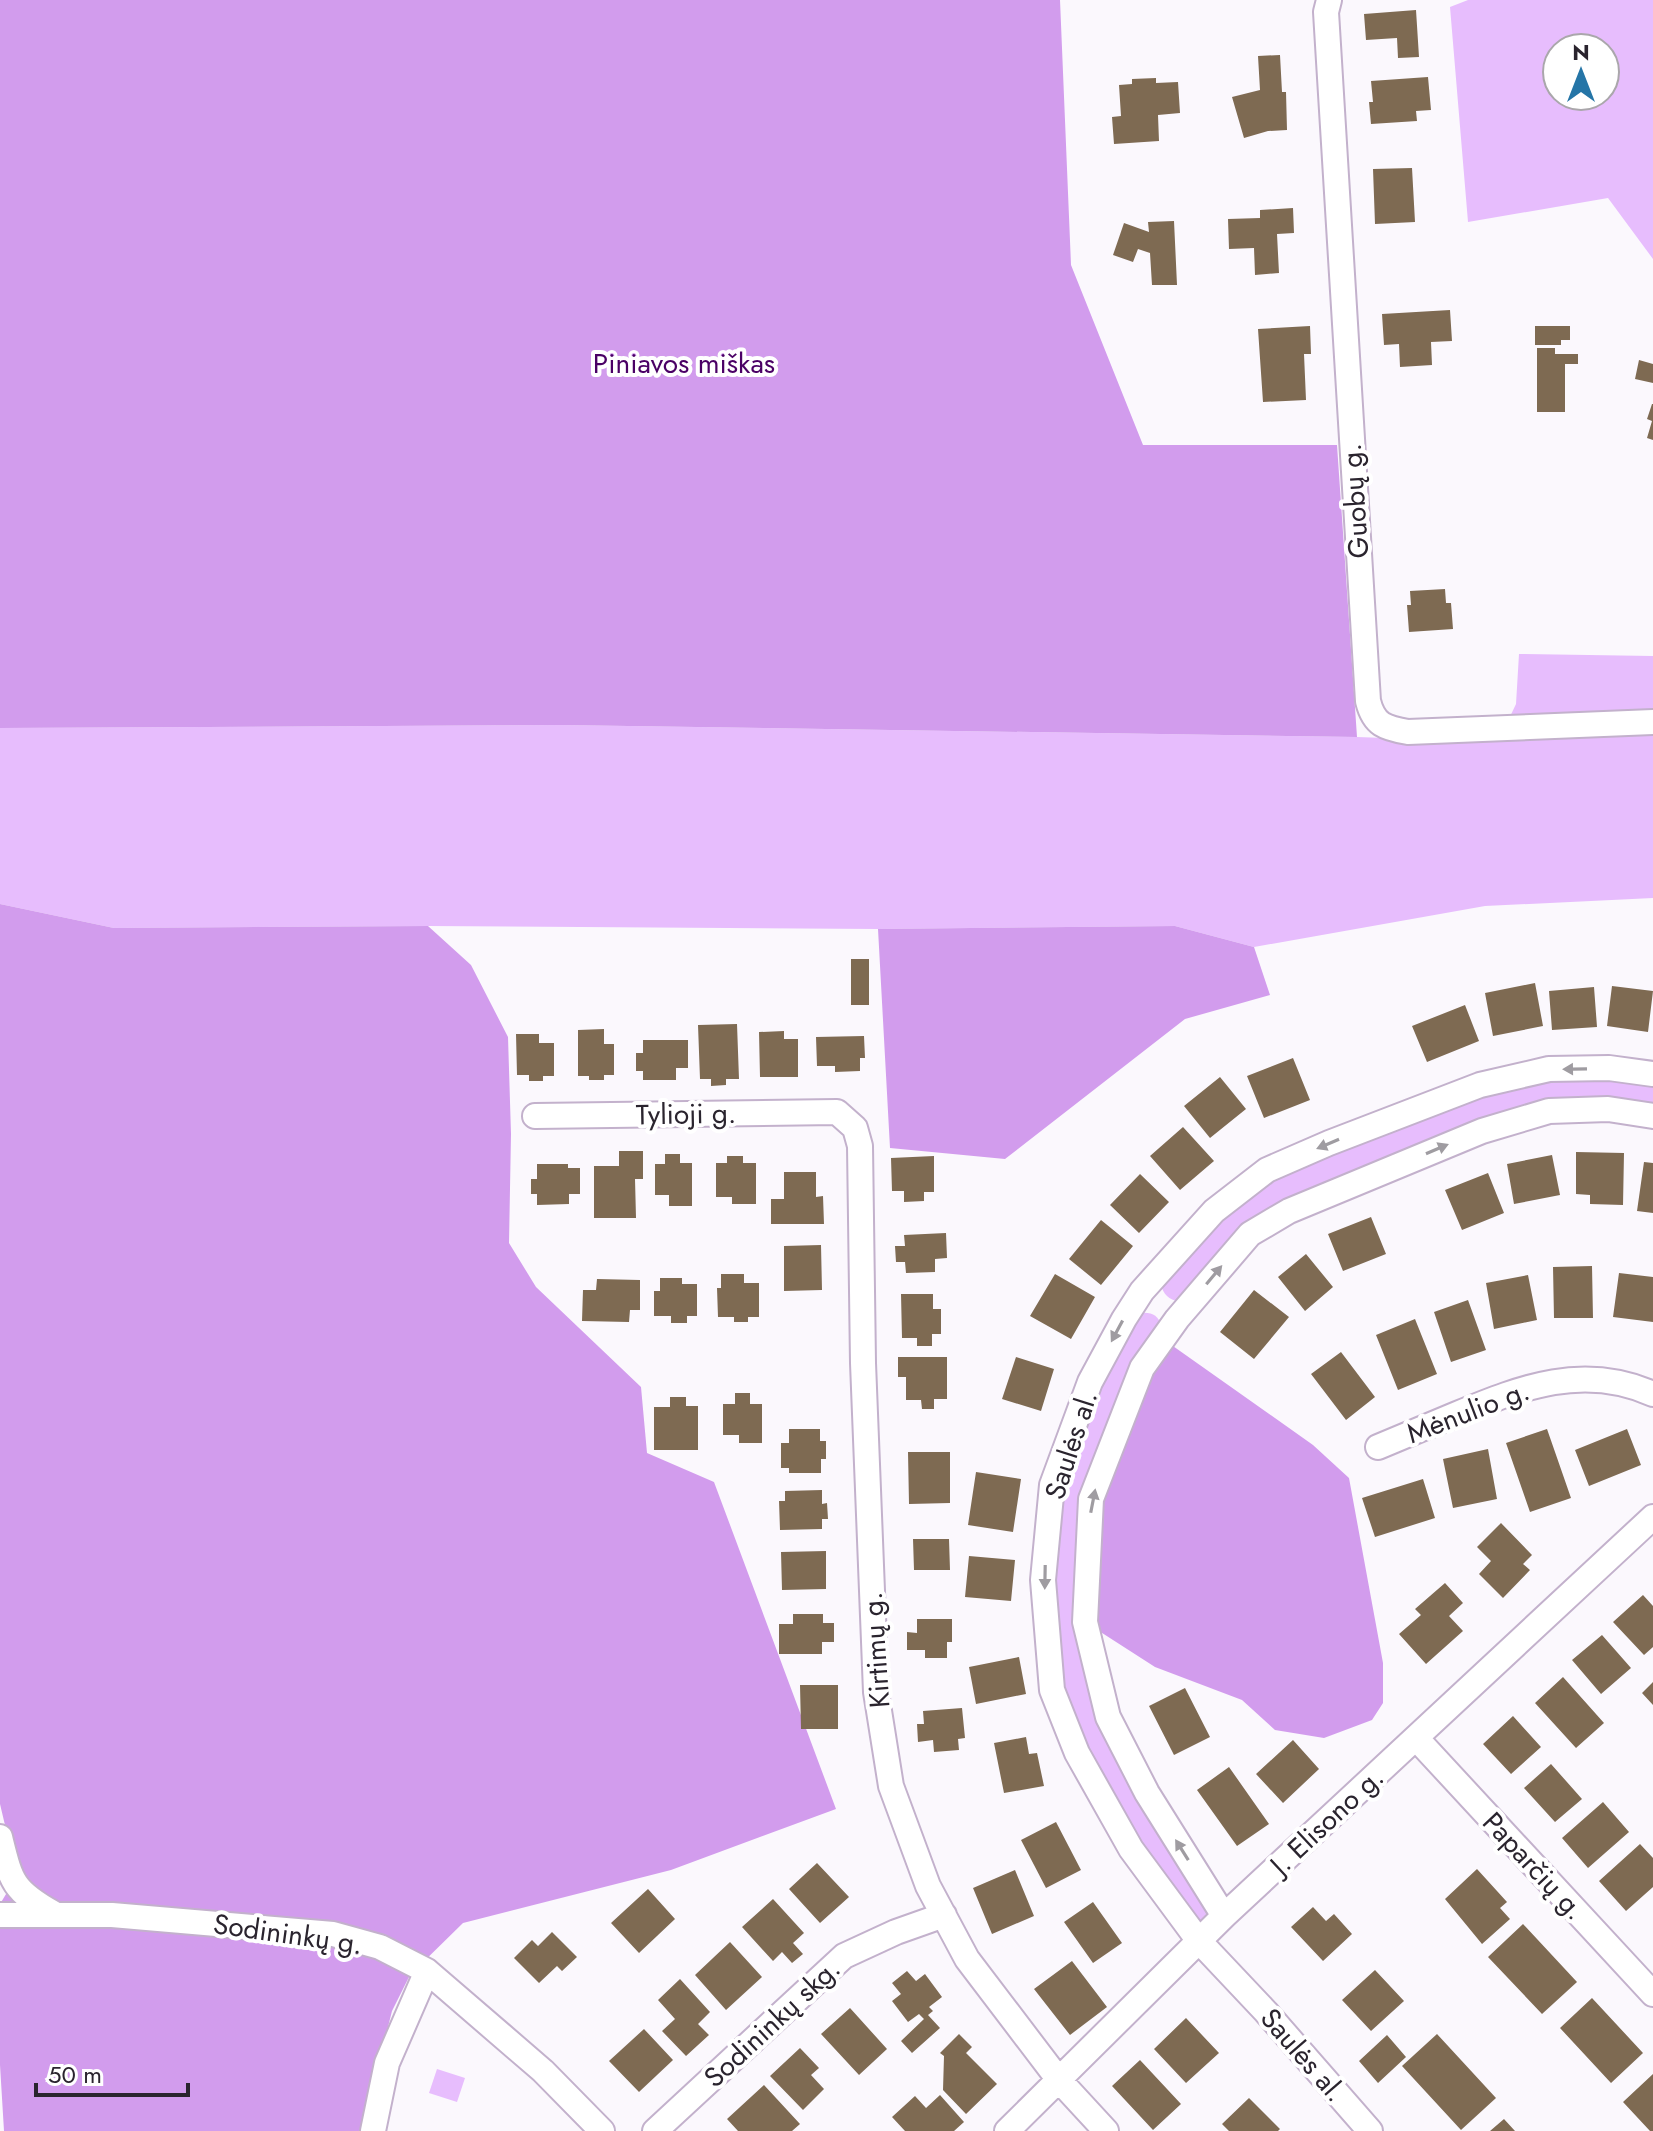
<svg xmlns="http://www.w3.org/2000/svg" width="1653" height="2131" viewBox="0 0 1653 2131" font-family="Jost,sans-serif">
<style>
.green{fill:#e7bdfd;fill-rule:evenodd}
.forest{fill:#d29ced}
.building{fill:#7e6a52}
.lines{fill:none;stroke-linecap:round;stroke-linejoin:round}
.minor-casing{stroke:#c3b1cc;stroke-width:28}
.minor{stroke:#fff;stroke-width:24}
.oneway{fill:#9f9ca1}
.labels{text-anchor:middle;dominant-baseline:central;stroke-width:8;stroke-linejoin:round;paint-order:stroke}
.park-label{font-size:28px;fill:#4a0065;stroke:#fff}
.street-label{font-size:28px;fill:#2a242e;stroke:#fff}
</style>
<rect width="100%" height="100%" fill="#fbf8fd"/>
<!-- green -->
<path class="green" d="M1468,0H1653V259L1608,198L1468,222L1450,7ZM1557,48H1605V96H1557Z
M1519,654L1653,656V898L1485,906L1254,947L1175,926L878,929L428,926L114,928L0,904V728L561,725L1357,737L1498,742L1516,704Z
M1556,1073L1653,1080V1111L1606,1103L1342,1181L1179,1302C1169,1299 1163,1295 1161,1284L1222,1215L1269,1176L1480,1093Z
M1140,1313C1153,1312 1157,1315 1163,1327L1088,1498L1104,1720L1214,1916L1201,1929L1104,1791L1061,1687L1048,1581L1060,1490L1095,1386Z
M437,2069L465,2078L457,2102L429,2093Z"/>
<!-- forest -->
<path class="forest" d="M0,0H1060L1071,265L1143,445H1337L1357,737L561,725L0,728Z
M0,904L114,928L428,926L471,965L508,1037L511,1134L509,1243L536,1287L641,1387L647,1453L714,1482L836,1809L671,1870L463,1923L410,1975L392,2011L362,2131H4L0,2065V1904L17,1876L0,1804Z
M1175,926L1254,947L1270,995L1185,1019L1005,1159L890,1148L878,929Z
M1163,1339L1313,1445L1349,1478L1383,1663V1703L1372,1720L1324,1738L1275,1730L1242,1700L1155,1667L1085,1622L1091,1499Z"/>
<!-- building -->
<path class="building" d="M1416,10L1419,57L1398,58L1397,38L1366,40L1364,14Z
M1280,55L1282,92H1286L1287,130L1268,131L1244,138L1232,97L1260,90L1258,56Z
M1428,77L1431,110L1416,111L1417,121L1371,124L1369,102H1373L1371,81Z
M1156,78V83L1178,82L1180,113L1158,115L1159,141L1114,144L1112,117L1121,116L1119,85L1132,84V79Z
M1412,168L1415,222L1375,224L1373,169Z
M1293,208L1294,233L1277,234L1279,273L1255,275L1254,248L1229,249L1228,219L1260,218V210Z
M1174,221L1177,285H1152L1150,253L1138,249L1133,262L1113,255L1124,223L1149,232L1148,222Z
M1450,310L1452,341L1431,342L1432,365L1400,367L1399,344L1384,345L1382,314Z
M1310,326L1311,354H1304L1306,400L1263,402L1258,329Z
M1535,326H1570V340H1561V345H1535Z
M1537,348H1555V354H1578V364H1565V412H1537Z
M1639,360L1653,364V383L1635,379Z
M1652,404H1653V440L1647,438L1652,421L1647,419Z
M1445,589L1446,603H1451L1453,629L1409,632L1407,605H1411L1410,591Z
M851,959H869V1005H851Z
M1535,983L1543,1026L1493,1036L1485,993Z
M1612,986L1653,991L1648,1032L1607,1026Z
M1594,987L1597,1027L1552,1030L1549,991Z
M1465,1005L1479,1041L1427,1062L1412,1026Z
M737,1024L739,1079H726V1085L711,1086V1079H700L698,1025Z
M604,1029V1044H614V1075H604V1080H589V1076H578V1030Z
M784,1031V1039H798V1077H760L759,1032Z
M516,1034H539V1043H554V1076H543V1081H529V1075H517Z
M864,1036L865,1058H860V1071L835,1072V1066H817L816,1037Z
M643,1040H688V1068H676V1080H643V1071H636V1053H643Z
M1293,1058L1310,1100L1264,1118L1247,1076Z
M1220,1077L1246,1109L1210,1138L1184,1106Z
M1183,1127L1214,1161L1180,1190L1150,1156Z
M619,1151H643V1179H635L636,1218H594V1166H619Z
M1576,1152L1624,1153L1623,1205L1590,1204V1195L1576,1194Z
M665,1154H680V1163H692V1206H669V1195H655V1164H665Z
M1552,1155L1560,1195L1514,1204L1507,1164Z
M727,1156H743V1163H756V1204H732V1197H716V1163H727Z
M934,1156V1192H924V1201L904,1202V1191H892L891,1158Z
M1644,1162L1653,1163V1213L1637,1211Z
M537,1164H568V1168H580V1194H569V1204L537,1205V1194H531V1179H537Z
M784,1172H816V1197L823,1196L824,1224H771V1199H784Z
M1488,1173L1504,1213L1462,1230L1445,1190Z
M1140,1174L1169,1202L1139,1233L1110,1205Z
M1371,1217L1386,1254L1343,1271L1328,1234Z
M1101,1220L1133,1246L1101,1285L1069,1259Z
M946,1233L947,1258L935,1259V1272L906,1273L905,1262H896L895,1246H905L904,1235Z
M821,1245L822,1290L784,1291V1246Z
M1306,1254L1333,1287L1305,1311L1278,1277Z
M1592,1266L1593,1318H1554L1553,1267Z
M1619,1273L1653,1277V1322L1613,1317Z
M721,1274H744V1283H759V1317H748V1322H734V1317H718L717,1288H721Z
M1055,1274L1095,1297L1071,1339L1030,1316Z
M1528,1275L1537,1320L1494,1329L1486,1283Z
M660,1278H682V1284H697V1316H687V1323H671V1316H654V1291H660Z
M597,1279L640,1280V1310H630L629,1322L582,1321L583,1290H596Z
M1254,1290L1289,1317L1254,1359L1220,1332Z
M901,1294H933V1309H941V1334H932V1346H917V1338H902Z
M1468,1300L1486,1350L1451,1362L1434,1312Z
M1415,1319L1437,1374L1398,1390L1376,1335Z
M1341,1352L1375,1397L1346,1420L1311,1374Z
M898,1357H947V1399H934V1409H922L921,1400H906V1377H898Z
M1016,1357L1054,1369L1041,1411L1002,1399Z
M735,1393H750V1404H762V1443H739V1435H723V1404H735Z
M670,1397H686V1406H698V1450H654V1407H670Z
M789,1429H820V1441H826V1459H821V1473H789V1468H781V1443H789Z
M1547,1429L1571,1498L1530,1512L1506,1443Z
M1627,1429L1641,1465L1589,1486L1575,1450Z
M1488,1449L1497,1499L1453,1508L1443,1459Z
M908,1452H950V1503L909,1504Z
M976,1472L1021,1479L1013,1532L968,1525Z
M1423,1479L1435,1518L1375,1537L1362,1498Z
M822,1490V1504L827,1503L828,1519H822V1529L780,1530L779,1501H785V1491Z
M1501,1523L1532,1555L1523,1564L1530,1570L1503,1598L1479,1574L1491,1561L1477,1547Z
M913,1539H949L950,1570H914Z
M826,1551V1589L782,1590L781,1552Z
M969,1556L1015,1560L1011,1601L965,1597Z
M1445,1583L1463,1603L1449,1616L1463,1631L1426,1664L1399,1634L1421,1615L1415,1609Z
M1643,1595L1653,1606V1647L1644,1655L1613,1622Z
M793,1614H823V1623H834V1642H822V1654H779V1624H793Z
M917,1619H952V1642H947V1658H925V1650H907V1632L917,1633Z
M1602,1635L1631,1668L1601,1694L1572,1660Z
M1019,1657L1026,1694L976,1704L969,1667Z
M1563,1677L1604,1723L1576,1748L1535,1703Z
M1653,1682V1705L1642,1693Z
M800,1685H838V1729H801Z
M1185,1688L1210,1737L1174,1755L1149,1706Z
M962,1708L965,1738L958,1739L959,1750L934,1752L933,1740L918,1742L917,1724H924L923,1711Z
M1513,1716L1541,1747L1511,1774L1483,1744Z
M1026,1737L1029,1754L1037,1753L1044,1786L1004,1793L994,1743Z
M1293,1740L1319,1769L1283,1803L1256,1774Z
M1551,1764L1582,1799L1555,1822L1524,1788Z
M1229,1767L1269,1824L1237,1846L1197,1790Z
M1603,1802L1629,1832L1588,1868L1562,1838Z
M1056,1822L1081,1870L1046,1888L1021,1840Z
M1640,1844L1653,1858V1887L1626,1911L1599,1881Z
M817,1863L849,1897L820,1923L789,1889Z
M1477,1869L1507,1902L1500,1908L1510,1919L1482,1944L1445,1899Z
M1015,1870L1034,1916L992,1934L973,1888Z
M648,1889L675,1919L639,1953L611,1923Z
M773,1899L804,1933L793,1943L803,1954L792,1963L782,1952L773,1961L742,1927Z
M1093,1902L1122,1943L1093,1963L1064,1922Z
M1313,1907L1326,1921L1334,1914L1352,1934L1323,1961L1291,1927Z
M1523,1924L1577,1982L1542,2014L1488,1957Z
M552,1932L577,1957L562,1971L557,1966L539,1983L514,1958L532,1940L538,1946Z
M730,1942L762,1977L726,2010L695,1975Z
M1072,1961L1107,2007L1070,2035L1034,1989Z
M1375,1970L1404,2001L1371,2031L1342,2000Z
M907,1971L916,1981L925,1974L942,1997L929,2007L933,2011L928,2015L940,2028L912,2053L901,2041L924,2019L919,2014L908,2022L892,2001L901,1994L892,1983Z
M680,1979L710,2012L698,2024L709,2035L686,2056L662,2031L675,2019L658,2000Z
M1592,1998L1643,2053L1611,2083L1560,2028Z
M850,2008L887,2049L859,2075L821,2034Z
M1186,2018L1219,2053L1186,2083L1154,2049Z
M644,2029L673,2060L639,2092L609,2061Z
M959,2034L972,2047L966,2053L997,2084L966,2114L943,2090L944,2056L940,2053Z
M1437,2034L1496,2098L1461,2130L1402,2066Z
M1387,2035L1406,2057L1378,2083L1359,2061Z
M800,2048L819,2068L811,2075L824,2089L803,2110L770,2076Z
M1140,2060L1181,2104L1153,2130L1112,2086Z
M1653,2074V2131H1650L1623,2102Z
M764,2085L800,2124L792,2131H738L727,2119Z
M940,2095L964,2122L954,2131H905L892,2117L915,2096L926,2108Z
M1249,2098L1280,2129L1278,2131H1229L1222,2124Z
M1504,2119L1515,2131H1490Z"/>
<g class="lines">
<!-- minor casing -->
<g class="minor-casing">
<path id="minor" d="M1329,0L1326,12L1368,701C1374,725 1385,728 1408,732L1653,722
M535,1116L837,1112L855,1128L860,1146L863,1363L876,1692L891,1786L928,1886L967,1959L1059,2080L1106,2131
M1378,1447C1404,1436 1431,1425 1457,1414C1522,1387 1584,1363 1653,1394
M1416,1738L1653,1994
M0,1837C11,1881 12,1890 53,1913
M0,1915H112L333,1934L380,1947L427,1971L543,2071L602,2131
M1224,1916L1147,1793L1108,1717L1085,1622L1091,1499L1142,1368L1177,1319L1250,1234L1289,1211L1482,1131L1549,1111L1608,1109L1653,1116
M373,2131L387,2063L427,1971
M655,2131L844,1956L896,1932L944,1915
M1007,2131L1224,1916L1653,1517
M1370,2131L1266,2012L1199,1941L1131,1849L1077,1753L1052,1690L1043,1580L1052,1485L1090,1382L1124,1319L1142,1291L1214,1211L1267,1170L1329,1143L1480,1085L1549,1069L1609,1068L1653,1074"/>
</g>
<!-- minor -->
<use href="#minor" class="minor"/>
</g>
<!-- one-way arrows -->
<defs><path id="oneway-solid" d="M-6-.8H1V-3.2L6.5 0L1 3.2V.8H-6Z" transform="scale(2)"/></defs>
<g class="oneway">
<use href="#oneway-solid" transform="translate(1575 1069) rotate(179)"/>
<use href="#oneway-solid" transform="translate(1328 1144) rotate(157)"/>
<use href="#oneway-solid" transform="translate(1437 1149) rotate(-23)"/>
<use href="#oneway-solid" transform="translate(1214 1275) rotate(-50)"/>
<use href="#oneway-solid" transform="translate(1117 1331) rotate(118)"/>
<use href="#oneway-solid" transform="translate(1093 1501) rotate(-79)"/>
<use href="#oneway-solid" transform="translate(1045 1577) rotate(91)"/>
<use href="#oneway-solid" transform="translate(1182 1850) rotate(-122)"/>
</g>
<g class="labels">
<!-- park labels -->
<g class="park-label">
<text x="684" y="363">Piniavos miškas</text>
</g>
<!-- street labels -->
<g class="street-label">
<text transform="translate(1355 501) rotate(-94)">Guobų g.</text>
<text transform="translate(686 1114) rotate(-1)">Tylioji g.</text>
<text transform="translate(1468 1412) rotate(-21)">Mėnulio g.</text>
<text transform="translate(1071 1445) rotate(-72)">Saulės al.</text>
<text transform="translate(876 1650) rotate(-94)">Kirtimų g.</text>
<text transform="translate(1327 1821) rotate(-43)">J. Elisono g.</text>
<text transform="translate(1534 1866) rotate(47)">Paparčių g.</text>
<text transform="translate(288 1934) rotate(8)">Sodininkų g.</text>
<text transform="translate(772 2023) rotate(-43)">Sodininkų skg.</text>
<text transform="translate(1303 2055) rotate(49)">Saulės al.</text>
</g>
</g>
<!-- north arrow -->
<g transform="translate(1581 72)"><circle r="38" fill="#ffffff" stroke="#aaa7ab" stroke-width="2"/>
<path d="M0-6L14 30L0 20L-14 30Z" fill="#2575a7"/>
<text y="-12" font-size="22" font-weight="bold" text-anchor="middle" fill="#2a242e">N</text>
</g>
<!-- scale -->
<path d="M36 2083v12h152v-12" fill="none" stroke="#2a242e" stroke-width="4"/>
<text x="48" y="2083" font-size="24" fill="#2a242e" stroke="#ffffff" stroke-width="6" paint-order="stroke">50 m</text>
</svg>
